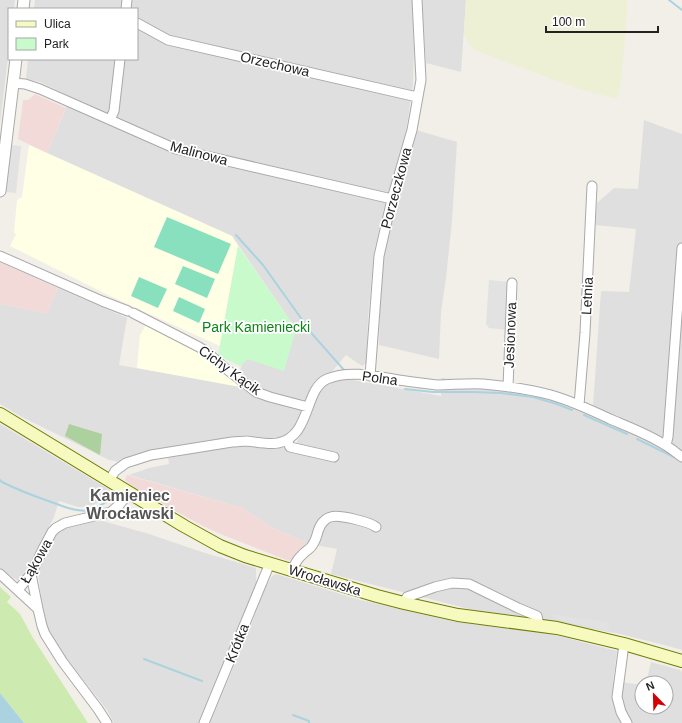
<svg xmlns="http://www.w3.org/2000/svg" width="682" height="723" viewBox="0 0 682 723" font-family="Arial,sans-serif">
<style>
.residential{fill:#e0dfdf}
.commercial{fill:#f2dad9}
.education{fill:#ffffe5}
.farmland{fill:#eef0d5}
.grass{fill:#cdebb0}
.forest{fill:#add19e}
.park{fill:#c8facc}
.pitch{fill:#88e0be}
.parking{fill:#e2e2e2}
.water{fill:#aad3df}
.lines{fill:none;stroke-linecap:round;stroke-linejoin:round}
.stream{stroke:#aad3df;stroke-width:2}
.minor-casing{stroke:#a9a9a9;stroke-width:11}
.tertiary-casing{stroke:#a9a9a9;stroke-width:13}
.secondary-casing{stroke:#707d05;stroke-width:14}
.minor{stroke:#fff;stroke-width:9}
.tertiary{stroke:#fff;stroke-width:11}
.secondary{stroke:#f7fabf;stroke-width:12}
.labels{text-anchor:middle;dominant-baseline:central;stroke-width:3.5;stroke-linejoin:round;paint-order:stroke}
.street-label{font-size:14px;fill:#222;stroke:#fff}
.park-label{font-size:14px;fill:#0c8416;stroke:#fff}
.quarter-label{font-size:16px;font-weight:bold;fill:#555;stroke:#fff}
</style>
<rect width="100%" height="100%" fill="#f2efe9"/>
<!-- residential -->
<path class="residential" d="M0,0H15L14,9H9V49L0,123Z
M35,0H412L414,50L413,85L406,131L384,208L374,252L368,318L366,363L362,366L346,355L330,374L316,381L308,400L291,399L255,388L240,373L241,366L247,358L296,329L232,236L47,153L71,97L40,82L26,79L28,59H137V9H34Z
M422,0H466L461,72L426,63Z
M644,120L682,134V650L668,646L620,634L528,617L485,613L331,574L337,549L310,544L273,528L242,508L129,475L149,468L169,464L168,458L244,444L281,447L296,444L313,408L321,387L328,383L348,379L441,396V378L504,383L593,406L601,291L629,292L636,229L595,225L597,203L614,188L638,189Z
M416,130L457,142L452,221L446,278L441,312L439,359L379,345L380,299L383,251Z
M58,288L127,318L119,365L238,386L257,398L298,408L302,412L299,422L292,432L282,438L274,439L246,435L150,452L121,462L109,460L22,417L0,404V304L47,313Z
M0,424L110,490L98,503L87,507H78L59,501L54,517L35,554L20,582L0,569Z
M103,521L149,534L202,552L256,568V583L231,653L212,693L199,723H114L107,710L50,637L44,621L38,572L52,540L56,534L64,529L79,523Z
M276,574L360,600L456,622L547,633L617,651L613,681L642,685V707H666V683H646L651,662L680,670L682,672V723H210L251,625L266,586L272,576Z"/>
<!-- commercial -->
<path class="commercial" d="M35,94L66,108L47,153L18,139L23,100H28Z
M0,262L58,288L47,313L0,304Z
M127,475L242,508L273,528L310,544L289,561L228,537L209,529L188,518L135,488L125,480Z"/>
<!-- education -->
<path class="education" d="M29,145L232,236L238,246L220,346L108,295L10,246L16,234L14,233L17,200L22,197Z
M146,324L206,356L240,387L137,368L140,334H141Z"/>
<!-- farmland -->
<path class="farmland" d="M466,0H627V16L622,71L619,91L617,99L579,89L506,62L475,50L469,45L464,34Z"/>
<!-- grass -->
<path class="grass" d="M0,587L11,597L7,602L20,614L33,638L88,723H24L0,693Z"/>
<!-- forest -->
<path class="forest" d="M69,424L102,434L100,455L65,436Z"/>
<!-- park -->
<path class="park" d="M238,246L296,329L284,371L247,359L241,366L218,356Z"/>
<!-- pitch -->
<path class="pitch" d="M167,217L231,244L218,274L154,247Z
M183,266L215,279L207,298L175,284Z
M139,277L167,289L158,308L131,296Z
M179,297L205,309L199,323L173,311Z"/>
<!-- parking -->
<path class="parking" d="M10,145L21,146L16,193L5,192Z
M489,280L509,282L507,330L489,328L486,324Z
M555,614L579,619L583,617L609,623L608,631L554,619Z"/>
<!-- water -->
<path class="water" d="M0,693L24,723H0Z"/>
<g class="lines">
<!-- stream -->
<path class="stream" d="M669,0L682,10
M236,235L263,265L313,335L344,370
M405,389L433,392H473L501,393L533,397L557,404L572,410
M584,415L627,434
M637,439L676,458
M0,480L2,482C18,490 34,496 51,502C63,506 77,513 90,510C99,508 107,501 114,496
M144,659L202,681
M293,715L309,721V723"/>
<!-- minor casing -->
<g class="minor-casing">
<path id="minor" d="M126,9L127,0
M137,23L168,40L417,97
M13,83L25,84L40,89L176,149L392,199
M110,120L114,111L120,59
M0,256L102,301L128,311
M133,313L199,347L207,352L225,368L256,392L270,397L308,407
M370,376L379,256L392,199L412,130L421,80L417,0
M508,387L512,283
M579,405L585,333L592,186
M287,440L290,447L334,457
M665,445L667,441L668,437L682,248
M109,481L115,471L126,463L151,455L232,442C237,442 242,441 247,441C257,442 269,445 278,443C311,437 304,389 327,379C353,368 386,379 413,382C421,383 429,384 437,385C452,385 468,383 483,384C505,386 529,389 551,395C572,401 591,410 610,419C629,427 648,434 665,445C671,448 676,453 682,457
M292,570C295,564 297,559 302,555C305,551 311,549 313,544C318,537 317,528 323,522C325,520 328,517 331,517C338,514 370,522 376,527
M0,574L38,609L42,626L45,634L62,661L98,709L107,723
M31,574L38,609
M18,590L31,574L44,547L52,532L56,528L65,523L111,512L119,505L129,493
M404,603L407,597L435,587L452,583L469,584L518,608L537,616L539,625
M624,644L617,697L621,712L627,723
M204,723L270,563"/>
</g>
<!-- tertiary casing -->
<g class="tertiary-casing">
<path id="tertiary" d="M23,9L24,0
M0,191L16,59"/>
</g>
<!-- secondary casing -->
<g class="secondary-casing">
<path id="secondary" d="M0,414L184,526L220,546L245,556L377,596L404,603L458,615L557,628L624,644L682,661"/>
</g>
<!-- minor -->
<use href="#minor" class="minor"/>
<!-- tertiary -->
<use href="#tertiary" class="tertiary"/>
<!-- secondary -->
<use href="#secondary" class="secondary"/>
</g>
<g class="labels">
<!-- street labels -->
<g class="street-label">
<text transform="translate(275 64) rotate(13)">Orzechowa</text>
<text transform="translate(199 153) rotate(15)">Malinowa</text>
<text transform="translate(396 188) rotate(-75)">Porzeczkowa</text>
<text transform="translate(587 296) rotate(-87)">Letnia</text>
<text transform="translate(510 335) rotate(-88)">Jesionowa</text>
<text transform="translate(230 370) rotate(36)">Cichy Kącik</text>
<text transform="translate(380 378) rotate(8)">Polna</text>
<text transform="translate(36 561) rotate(-60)">Łąkowa</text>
<text transform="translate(325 580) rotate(17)">Wrocławska</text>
<text transform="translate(237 643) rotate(-68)">Krótka</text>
</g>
<!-- park labels -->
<g class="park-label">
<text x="256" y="327">Park Kamieniecki</text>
</g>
<!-- quarter labels -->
<g class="quarter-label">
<text x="130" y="495">Kamieniec<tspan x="130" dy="18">Wrocławski</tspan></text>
</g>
</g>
<!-- legend -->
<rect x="8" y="8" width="130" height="52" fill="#ffffff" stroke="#a7a7a7"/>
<rect x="16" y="21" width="20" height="6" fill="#f7fabf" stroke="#a7a7a7"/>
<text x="44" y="28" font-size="12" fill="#222222">Ulica</text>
<rect x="16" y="38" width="20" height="12" fill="#c8facc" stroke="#a7a7a7"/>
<text x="44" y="48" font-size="12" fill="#222222">Park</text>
<!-- north arrow -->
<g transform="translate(654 695) rotate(337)"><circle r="19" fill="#ffffff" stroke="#a7a7a7"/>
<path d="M0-3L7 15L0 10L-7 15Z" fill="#d40000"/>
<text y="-6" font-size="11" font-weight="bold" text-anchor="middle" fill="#222222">N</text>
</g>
<!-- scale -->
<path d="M546 26v6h112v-6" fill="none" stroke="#222222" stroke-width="2"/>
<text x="552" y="26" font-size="12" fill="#222222" stroke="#ffffff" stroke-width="3" paint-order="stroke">100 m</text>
</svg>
